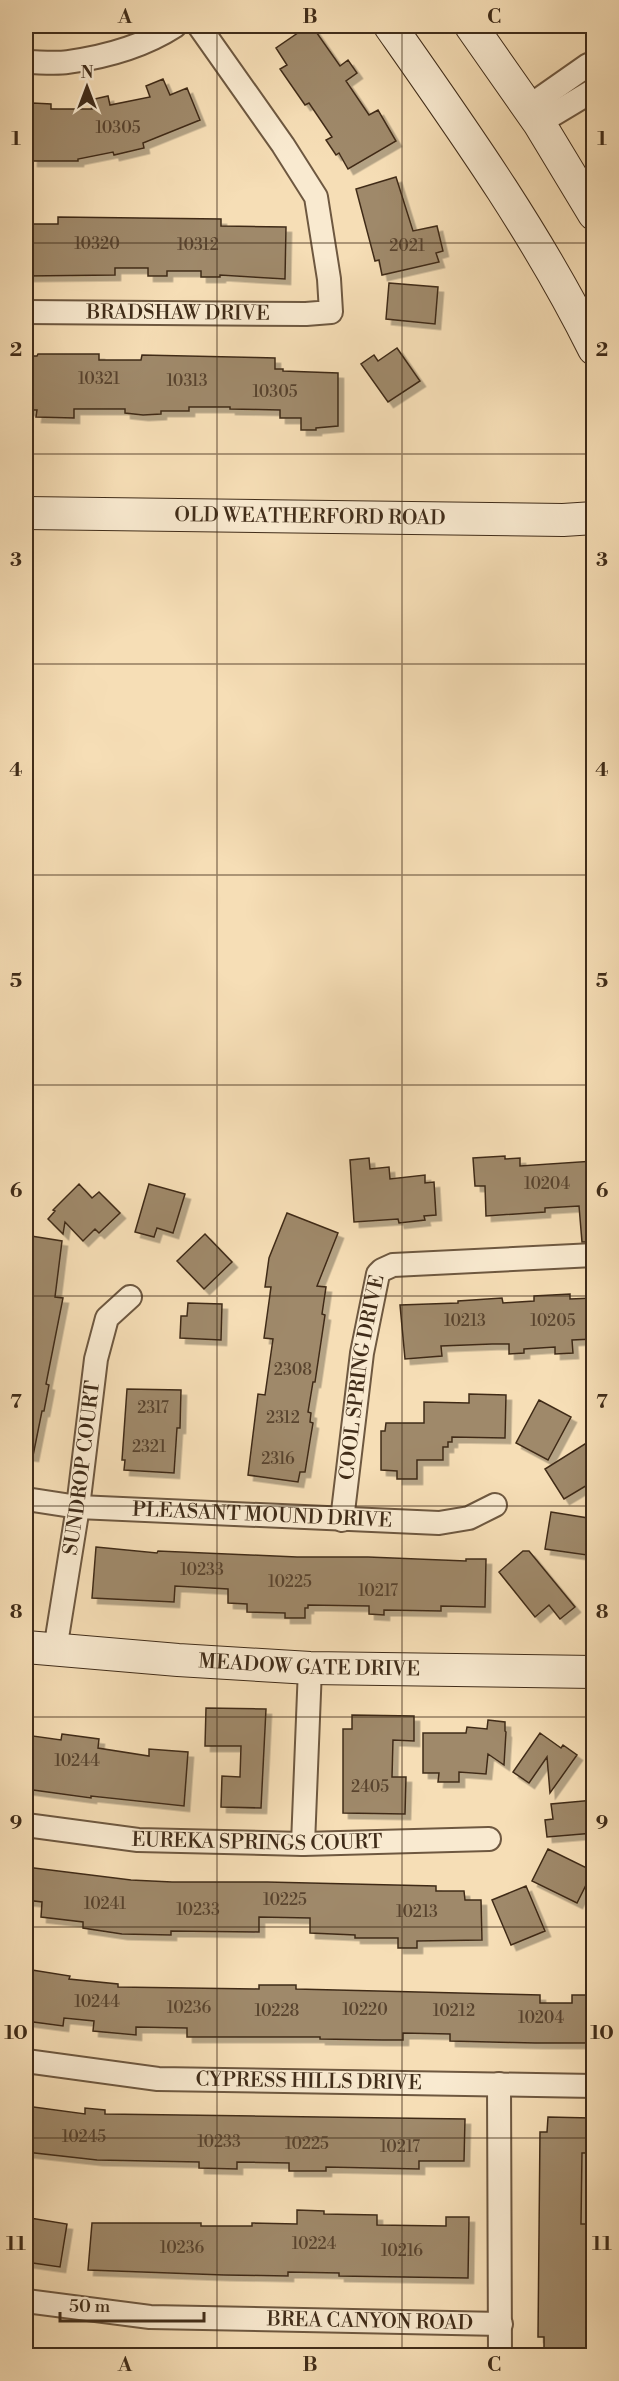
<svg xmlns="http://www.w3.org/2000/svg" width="619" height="2381" viewBox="0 0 619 2381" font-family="'Libre Bodoni',serif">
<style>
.building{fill:#9f896b;stroke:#402c19;stroke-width:1.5;filter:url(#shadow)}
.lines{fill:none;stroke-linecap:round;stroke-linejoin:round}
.lane-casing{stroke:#6e5840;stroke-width:15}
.street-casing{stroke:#6e5840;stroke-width:26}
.secondary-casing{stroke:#402c19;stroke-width:34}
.lane{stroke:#f9ead0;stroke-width:12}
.street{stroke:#f9ead0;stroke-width:22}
.secondary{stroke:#f9ead0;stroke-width:32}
.grid{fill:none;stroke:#402c19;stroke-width:1.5;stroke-opacity:0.55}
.labels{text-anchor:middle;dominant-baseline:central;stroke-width:5;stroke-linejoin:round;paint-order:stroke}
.number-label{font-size:16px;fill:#58432e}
.street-label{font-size:20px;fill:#402c19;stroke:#f9ead0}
.neatline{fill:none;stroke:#402c19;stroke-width:2}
.grid-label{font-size:20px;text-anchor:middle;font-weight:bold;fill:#402c19}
</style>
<defs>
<filter id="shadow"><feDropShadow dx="5.5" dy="5.5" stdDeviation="0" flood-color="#0004"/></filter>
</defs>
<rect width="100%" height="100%" fill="#f6deb6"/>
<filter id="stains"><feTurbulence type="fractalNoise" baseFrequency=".00333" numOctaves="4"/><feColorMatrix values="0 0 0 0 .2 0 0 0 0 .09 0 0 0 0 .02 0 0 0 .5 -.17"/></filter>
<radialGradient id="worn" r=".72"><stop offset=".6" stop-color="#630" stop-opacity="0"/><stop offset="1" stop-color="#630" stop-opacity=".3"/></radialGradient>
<!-- building -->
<path class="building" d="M308,26H312L340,66L348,60L357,73L346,81L369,115L378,110L396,141L348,169L339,153L336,155L326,140L332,137L309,103L305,105L280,69L287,65L276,48Z
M163,79L170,95L187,88L200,120L143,143L144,148L114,155L113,152L78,159V161H32L33,103L51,104V109H92L90,100L108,96L110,105L150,97L146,86Z
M396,177L413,231L437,226L443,251L436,253L439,262L382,275L379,260L375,261L356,189Z
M58,217L221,219V226L286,227L285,279L220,275V277H201V271H167V276H148V268H115V275L26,276V224H58Z
M389,283L438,287L435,324L386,319Z
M397,348L420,381L388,402L361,364L374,355L378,361Z
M38,354H99V360H141L142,355L275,358V369H283V371L338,373V426L316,428V430H301V418H280V410L230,409V407H189V411H161V414L143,415L125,413V409H74V418L36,417L37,410H26V356H37Z
M505,1156V1159L520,1158V1166L594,1161V1242H582L579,1206L545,1208V1212L486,1216L485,1186H475L473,1158Z
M369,1158L370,1169L389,1167L390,1179L425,1175V1183L434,1182L436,1215L424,1216L425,1220L399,1223L398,1219L354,1222L350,1160Z
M79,1184L92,1198L99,1192L120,1213L99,1233L95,1229L83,1241L65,1222L63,1234L48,1219L55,1211L53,1210Z
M149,1184L185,1194L173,1233L157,1228L154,1237L135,1232Z
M287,1213L338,1233L317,1286L326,1287L322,1314L325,1315L315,1382H313L308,1412L311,1413L310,1422L313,1423L310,1441L305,1472H300L298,1482L248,1475L258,1394L265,1395L273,1339L264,1338L271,1287H265L269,1258Z
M205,1234L232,1262L204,1289L177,1261Z
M31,1236L62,1241L55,1297L63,1298L46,1384L49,1385L44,1411H42L33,1456L26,1455V1241L30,1242Z
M570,1294V1299L594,1298V1339L572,1340L573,1353L555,1354V1347L524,1349V1353L509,1354V1344H492L441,1346L442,1356L405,1359L400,1305L458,1303V1301L502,1298L503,1303L534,1301V1296Z
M188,1303L222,1304L221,1340L180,1338L181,1316H187Z
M127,1389L181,1390L180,1428H177L174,1473L124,1470L125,1460H122Z
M469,1394L506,1395L505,1438L452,1437V1442H448V1447H443V1460H417V1479H397V1471L381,1470V1431H385L386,1423H424V1402L469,1403Z
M539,1400L571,1417L548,1460L516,1443Z
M588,1442L594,1451V1481L564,1499L545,1469Z
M551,1512L594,1519V1556L545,1549Z
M96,1547L157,1553L158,1551L297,1557H368L466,1561V1559H486L485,1607L441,1606V1611L384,1610V1615L369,1614V1606L308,1605V1608H305V1618H285V1613L247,1612V1604L228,1603V1589L175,1586L174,1602L92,1598Z
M523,1551H529L575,1607L560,1619L549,1605L535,1617L499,1572Z
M206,1708L266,1709L261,1808L221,1807L222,1776L240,1777L241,1746H205Z
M352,1715L414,1716V1741L393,1740L392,1777H406L405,1814L343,1813V1729H352Z
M488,1720L505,1722V1731L506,1732L504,1765L488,1754L486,1774L459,1772V1782H438L439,1773H423V1733H466L467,1727L487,1729Z
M540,1733L561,1748L563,1745L577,1755L550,1793L547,1757L529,1783L513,1772Z
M62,1734L99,1739L98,1748L149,1756V1749L188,1752L184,1806L91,1796V1798L26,1789V1735L61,1740Z
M594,1800V1833L547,1837L545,1820L553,1819L551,1804Z
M548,1849L593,1871L577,1903L532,1881Z
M26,1867L131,1880L172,1882H267L436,1886V1891H464L465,1900H481L482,1940L417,1941V1948H398V1938H355V1935L310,1933V1918L259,1917V1932L171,1931V1935L122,1934L83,1928V1922L41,1917L42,1902L26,1900Z
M526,1886L545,1931L511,1945L492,1900Z
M32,1970L70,1976L69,1979L118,1984V1987L259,1989V1985H296V1989L540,1995V2003H572V1995H594V2036L591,2035V2043H536L450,2041V2034L403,2033V2040H383L320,2039V2037H187V2028L136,2027V2035L93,2031L94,2021L64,2018L63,2026L26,2021Z
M26,2106L85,2114V2108L105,2110V2114L465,2119L464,2161H419V2169L326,2167V2171H289V2163L237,2162V2169L199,2168V2162L97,2160L26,2152Z
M548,2117L590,2118L589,2153H582L581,2224H590V2265H594V2288H590L589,2355H544V2337H538L540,2132H547Z
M297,2210L324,2211V2214L377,2215V2225L446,2226V2217H469L468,2278L339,2276V2273L288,2272V2276L224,2275L88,2270L92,2223H201V2226H252V2223L297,2224Z
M30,2218L67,2224L60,2267L26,2262Z"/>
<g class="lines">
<!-- lane casing -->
<g class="lane-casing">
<path id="lane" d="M591,26L594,29"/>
</g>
<!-- street casing -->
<g class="street-casing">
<g id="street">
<path d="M26,62C39,62 55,64 68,62C105,57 144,46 175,26"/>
<path d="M528,107L588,65H594"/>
<path d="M539,123L594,90"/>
<path id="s1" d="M26,312L306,314L331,312L329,279L316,197L283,145L199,26"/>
<path id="s2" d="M26,1499L78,1507L439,1523L469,1518L495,1505"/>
<path id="s3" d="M342,1520L362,1353L378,1274L382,1270L393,1265L594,1255"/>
<path id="s4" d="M55,1650L78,1507L96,1359L107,1318L130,1297"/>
<path id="s5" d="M26,1825L138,1840L303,1844L489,1839"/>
<path d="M303,1844L310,1668"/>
<path id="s6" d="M26,2061L158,2079L594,2086"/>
<path d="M499,2084L500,2356"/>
<path id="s7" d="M26,2301L150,2317L501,2324"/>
</g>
</g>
<!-- secondary casing -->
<g class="secondary-casing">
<g id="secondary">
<path d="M390,26C463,130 537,234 594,349"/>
<path d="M471,26L539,123L594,214"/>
<path id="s8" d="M26,513L563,520L594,518"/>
<path id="s9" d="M26,1647L178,1660L310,1668L594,1672"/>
</g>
</g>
<!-- lane -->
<use href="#lane" class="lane"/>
<!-- street -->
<use href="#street" class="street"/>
<!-- secondary -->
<use href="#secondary" class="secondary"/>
</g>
<!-- grid -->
<path class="grid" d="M217,26V2356M402,26V2356M26,243H594M26,454H594M26,664H594M26,875H594M26,1085H594M26,1296H594M26,1506H594M26,1717H594M26,1927H594M26,2138H594"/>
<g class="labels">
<!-- number labels -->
<g class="number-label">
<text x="118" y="128">10305</text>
<text x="97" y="244">10320</text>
<text x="198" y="245">10312</text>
<text x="407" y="246">2021</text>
<text x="99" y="379">10321</text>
<text x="187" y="381">10313</text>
<text x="275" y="392">10305</text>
<text x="547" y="1184">10204</text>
<text x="465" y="1321">10213</text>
<text x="553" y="1321">10205</text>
<text x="293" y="1370">2308</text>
<text x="153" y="1408">2317</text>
<text x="283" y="1418">2312</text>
<text x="149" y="1447">2321</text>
<text x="278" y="1459">2316</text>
<text x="202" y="1570">10233</text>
<text x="290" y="1582">10225</text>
<text x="378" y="1591">10217</text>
<text x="77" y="1761">10244</text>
<text x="370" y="1787">2405</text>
<text x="285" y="1900">10225</text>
<text x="105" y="1904">10241</text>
<text x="198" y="1910">10233</text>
<text x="417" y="1912">10213</text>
<text x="97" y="2002">10244</text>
<text x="189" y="2008">10236</text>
<text x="365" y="2010">10220</text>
<text x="277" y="2011">10228</text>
<text x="454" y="2011">10212</text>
<text x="541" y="2018">10204</text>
<text x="84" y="2137">10245</text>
<text x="219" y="2142">10233</text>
<text x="307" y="2144">10225</text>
<text x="400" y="2147">10217</text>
<text x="314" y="2244">10224</text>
<text x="182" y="2248">10236</text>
<text x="402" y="2251">10216</text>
</g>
<!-- street labels -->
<g class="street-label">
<text stroke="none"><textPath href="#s1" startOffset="152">BRADSHAW DRIVE</textPath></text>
<text stroke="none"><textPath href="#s8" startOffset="284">OLD WEATHERFORD ROAD</textPath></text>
<text stroke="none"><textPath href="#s3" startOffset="144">COOL SPRING DRIVE</textPath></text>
<text stroke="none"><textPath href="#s4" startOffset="184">SUNDROP COURT</textPath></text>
<text stroke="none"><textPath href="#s2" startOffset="237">PLEASANT MOUND DRIVE</textPath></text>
<text stroke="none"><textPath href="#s9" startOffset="284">MEADOW GATE DRIVE</textPath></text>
<text stroke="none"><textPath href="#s5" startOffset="232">EUREKA SPRINGS COURT</textPath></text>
<text stroke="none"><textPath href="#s6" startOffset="284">CYPRESS HILLS DRIVE</textPath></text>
<text stroke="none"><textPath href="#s7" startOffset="345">BREA CANYON ROAD</textPath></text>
</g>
</g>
<!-- margin -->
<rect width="619" height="2381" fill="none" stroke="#f6deb6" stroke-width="66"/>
<!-- north arrow -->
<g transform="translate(87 87)" stroke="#f9ead0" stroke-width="4.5" paint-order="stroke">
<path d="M0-4.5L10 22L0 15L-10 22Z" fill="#402c19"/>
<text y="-9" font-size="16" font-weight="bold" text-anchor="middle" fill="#402c19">N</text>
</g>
<!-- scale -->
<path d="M60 2312v9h144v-9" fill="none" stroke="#402c19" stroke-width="3"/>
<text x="69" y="2312" font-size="18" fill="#402c19" stroke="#f9ead0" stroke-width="4.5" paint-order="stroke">50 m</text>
<rect x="33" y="33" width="553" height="2315" class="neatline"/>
<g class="grid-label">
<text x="125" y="23">A</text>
<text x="310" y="23">B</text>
<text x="494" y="23">C</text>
<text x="16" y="145">1</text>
<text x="602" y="145">1</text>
<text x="16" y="356">2</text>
<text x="602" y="356">2</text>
<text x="16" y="566">3</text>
<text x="602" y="566">3</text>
<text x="16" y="776">4</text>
<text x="602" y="776">4</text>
<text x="16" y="987">5</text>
<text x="602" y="987">5</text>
<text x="16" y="1197">6</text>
<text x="602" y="1197">6</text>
<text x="16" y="1408">7</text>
<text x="602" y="1408">7</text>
<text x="16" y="1618">8</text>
<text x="602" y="1618">8</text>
<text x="16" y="1829">9</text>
<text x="602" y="1829">9</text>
<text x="16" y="2039">10</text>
<text x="602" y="2039">10</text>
<text x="16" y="2250">11</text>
<text x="602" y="2250">11</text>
<text x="125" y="2371">A</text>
<text x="310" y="2371">B</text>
<text x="494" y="2371">C</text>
</g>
<rect width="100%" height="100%" filter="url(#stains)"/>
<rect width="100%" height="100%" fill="url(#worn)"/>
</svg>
